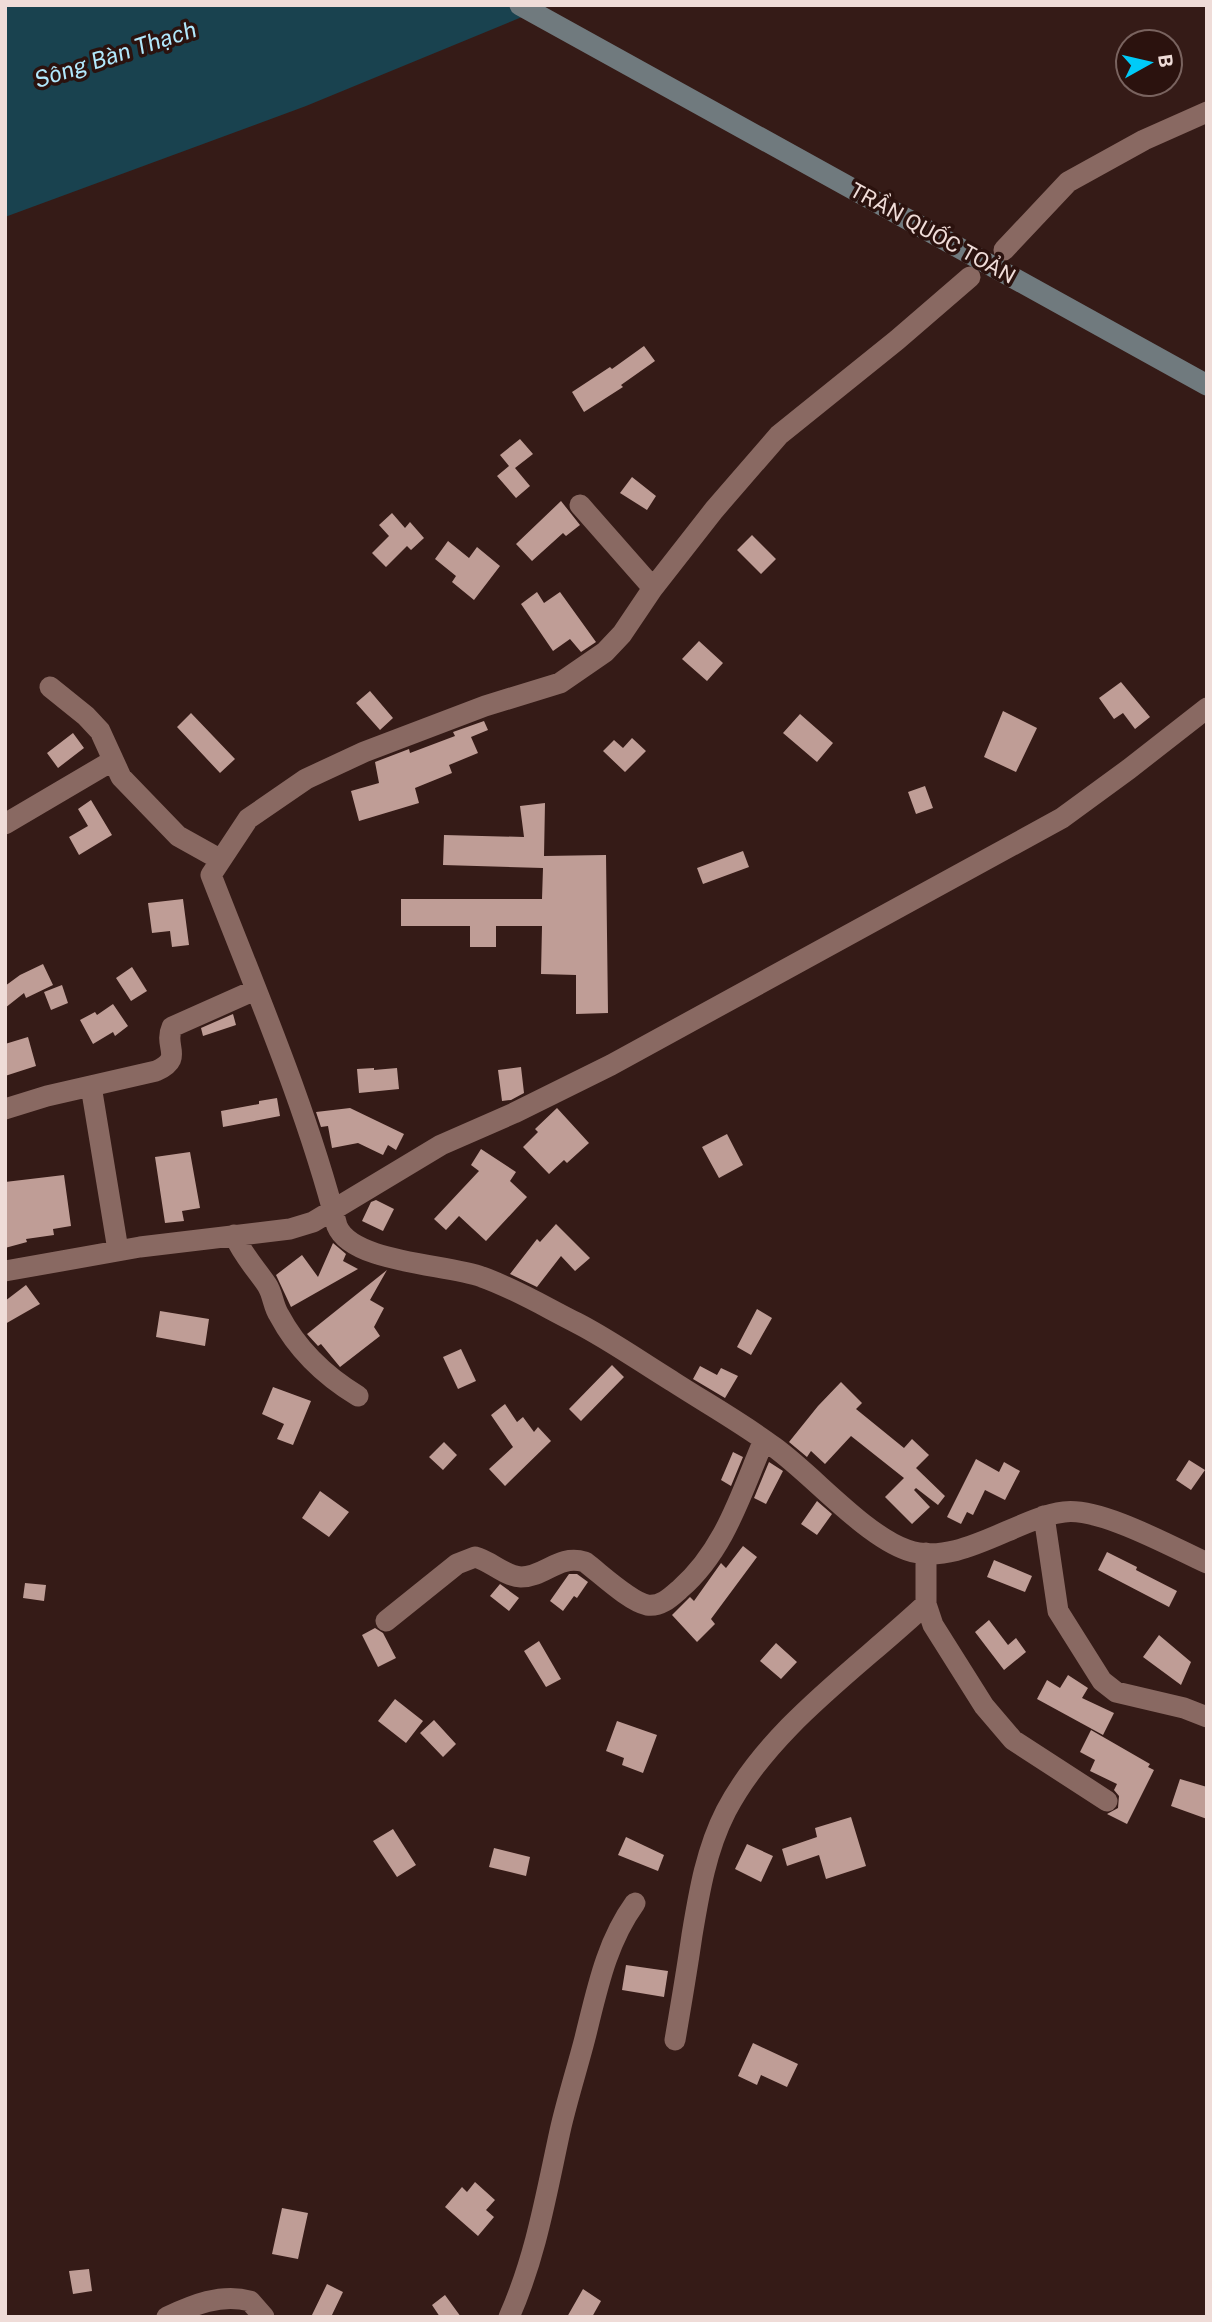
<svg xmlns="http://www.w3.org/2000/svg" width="1212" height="2322" viewBox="0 0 1212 2322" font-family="'Public Sans',sans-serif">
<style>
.water{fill:#19424f}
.building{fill:#bf9d96}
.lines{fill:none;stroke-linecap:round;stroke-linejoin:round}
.minor{stroke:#896962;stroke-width:21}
.secondary{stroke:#707a7e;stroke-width:21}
.labels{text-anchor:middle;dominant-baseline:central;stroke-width:7;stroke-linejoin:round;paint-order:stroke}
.street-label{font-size:21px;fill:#efdcd8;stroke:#2b120e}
.water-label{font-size:23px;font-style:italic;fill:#b1e8fc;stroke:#2b120e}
</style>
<rect width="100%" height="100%" fill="#351b17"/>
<!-- water -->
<path class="water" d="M5,5H551L306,106L5,217Z"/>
<!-- building -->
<path class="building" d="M644,346L655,361L621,385L623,387L584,412L572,392L610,367L612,369Z
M520,439L533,454L515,468L530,486L516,498L497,476L509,466L500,455Z
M632,477L656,496L647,510L620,493Z
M561,501L580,525L566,536L563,533L532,561L516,544Z
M392,513L405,528L410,522L424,538L411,550L407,546L386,567L372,553L389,536L379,525Z
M752,535L776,559L761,574L737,550Z
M448,541L469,558L477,547L500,566L474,600L452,582L456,576L435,559Z
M537,592L544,603L560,592L596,642L581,652L570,639L553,651L521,604Z
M699,641L723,663L707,681L682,659Z
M1121,682L1150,717L1135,729L1123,713L1114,719L1099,698Z
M370,691L393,718L380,730L356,703Z
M1003,711L1037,728L1016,772L984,757Z
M191,713L235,759L220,773L177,727Z
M800,714L833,743L817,762L783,733Z
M484,721L488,730L471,737L478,753L449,765L452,773L415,788L419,803L359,821L351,791L379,783L375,762L409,749L410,753L455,736L453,732Z
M73,733L84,748L58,768L47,753Z
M632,738L646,751L625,772L603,751L614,740L623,748Z
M925,786L933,808L916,814L908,792Z
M91,800L112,835L79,855L69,837L88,826L78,809Z
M545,803L544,856L606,855L608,1013L576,1014V975L541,974L542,926H496V947H470V926H401V899H542L543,868L443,865L444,835L524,837L520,806Z
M743,851L749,867L703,884L697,868Z
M183,899L189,945L172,947L170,931L152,933L148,903Z
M43,964L53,985L26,998L24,993L5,1008V986L20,975Z
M132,967L147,991L131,1001L116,978Z
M62,985L68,1003L51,1010L44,992Z
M113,1004L128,1026L115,1036L113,1032L93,1044L80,1020L95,1012L97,1015Z
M233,1014L236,1025L203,1036L201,1028Z
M28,1037L36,1066L5,1076V1044Z
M521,1067L524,1093L511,1100L502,1101L498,1070Z
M374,1068V1070L397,1068L399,1089L359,1093L357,1069Z
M277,1098L280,1116L223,1127L221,1111L259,1104V1101Z
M350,1108L404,1134L396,1150L388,1145L383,1155L358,1143L332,1148L328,1126L321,1127L316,1112Z
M557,1108L589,1143L567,1163L564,1160L549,1174L523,1147L538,1132L535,1129Z
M727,1134L743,1165L719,1178L702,1147Z
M481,1149L516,1172L510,1181L527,1197L486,1241L459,1216L446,1230L434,1219L479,1171L471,1165Z
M190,1152L200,1208L182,1211L184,1221L165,1223L155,1157Z
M64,1175L71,1226L53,1229L54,1235L26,1239L27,1242L5,1248V1182Z
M376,1200L394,1209L383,1231L362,1221L371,1202Z
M556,1224L590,1258L575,1271L561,1256L537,1287L510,1274L537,1239L540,1242Z
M333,1243L346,1254L343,1261L358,1269L291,1307L276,1275L302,1255L318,1277Z
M387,1270L370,1300L384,1308L374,1327L380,1336L340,1367L321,1344L318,1346L307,1334Z
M26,1285L40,1304L5,1324V1301Z
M757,1309L772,1318L751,1355L737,1347Z
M160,1311L209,1319L205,1346L156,1337Z
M461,1349L476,1381L458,1389L443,1357Z
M612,1365L624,1377L581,1421L569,1409Z
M700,1366L717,1375L721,1368L738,1376L725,1398L693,1379Z
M841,1382L862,1403L856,1409L904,1448L912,1439L929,1455L916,1468L945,1496L938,1505L916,1488L914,1490L930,1507L912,1524L885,1497L904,1478L851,1436L825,1464L811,1451L807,1457L789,1442L818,1406Z
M273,1387L311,1401L293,1445L277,1439L284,1424L262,1414Z
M505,1404L517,1422L523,1417L534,1432L538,1427L551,1441L505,1486L489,1469L513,1447L491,1415Z
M444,1442L457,1455L443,1470L429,1457Z
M733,1452L743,1457L731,1486L721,1480Z
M976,1459L999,1472L1004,1462L1020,1471L1005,1500L985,1490L973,1515L967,1512L961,1524L947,1517Z
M1189,1460L1205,1470L1191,1490L1176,1480Z
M769,1462L783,1471L766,1504L754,1498Z
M320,1491L349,1512L329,1537L302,1518Z
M817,1501L832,1514L817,1535L801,1524Z
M743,1546L757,1557L711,1619L715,1624L697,1642L672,1615L690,1597L694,1601L721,1563L726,1568Z
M1107,1552L1137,1567L1136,1570L1177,1591L1169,1607L1098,1570Z
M994,1560L1032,1576L1025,1592L987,1577Z
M569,1574H577L588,1582L577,1598L574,1596L563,1611L550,1601Z
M25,1583L46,1585L44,1601L23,1598Z
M500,1584L519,1598L509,1611L490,1596Z
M989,1620L1008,1645L1016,1638L1026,1652L1004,1670L975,1632Z
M375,1628L383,1633L396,1658L378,1667L362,1635Z
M1159,1635L1191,1662L1181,1685L1143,1657Z
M539,1641L561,1679L546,1687L524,1651Z
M776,1643L797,1662L781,1679L760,1661Z
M1068,1675L1088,1688L1082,1698L1114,1713L1103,1735L1037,1699L1047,1680L1060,1688Z
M395,1699L423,1721L406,1743L378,1721Z
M434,1720L456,1744L443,1757L420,1733Z
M617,1721L657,1735L643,1773L622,1765L624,1758L606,1751Z
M1091,1730L1150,1764L1148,1767L1154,1770L1127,1824L1107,1814L1118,1808L1119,1796L1114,1790L1117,1784L1090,1771L1095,1760L1080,1752Z
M1180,1779L1207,1787V1819L1171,1806Z
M851,1817L866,1866L826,1879L819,1855L787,1866L782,1849L817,1837L815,1828Z
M393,1829L416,1865L397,1877L373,1841Z
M626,1837L664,1855L658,1871L618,1855Z
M747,1844L773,1856L761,1882L735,1869Z
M494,1848L530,1857L526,1876L489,1867Z
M626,1965L668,1971L664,1997L622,1990Z
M753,2043L798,2064L787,2087L761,2075L757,2085L738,2076Z
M475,2182L495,2200L486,2210L494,2217L478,2236L445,2207L462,2187L467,2192Z
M282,2208L308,2213L298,2259L272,2254Z
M89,2269L92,2291L73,2294L69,2271Z
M327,2284L343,2292L331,2317H311Z
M583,2289L601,2301L592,2317H567Z
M445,2295L461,2317H440L432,2305Z"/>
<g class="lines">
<!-- minor -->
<path class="minor" d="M1004,250L1068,182L1144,140L1207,112
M970,277L897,340L779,435L714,510L653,588L622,634L605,652L560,683L485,706L364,752L306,779L248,819L211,875C256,991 306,1106 337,1226C352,1263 447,1264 482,1277C514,1288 547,1308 577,1323C610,1340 641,1362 672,1381C706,1403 742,1423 774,1447C813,1475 864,1535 907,1550C958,1568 1016,1518 1064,1512C1100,1507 1172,1547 1207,1563
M580,505L653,588
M50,687L86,716L100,731L121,777L178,836L221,860
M5,824L112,761
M91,1086L118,1250
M5,1109L47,1096L156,1071C185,1058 163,1047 172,1027L255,990
M234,1235C244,1257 254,1266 267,1285C273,1294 273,1306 279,1315C297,1349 325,1376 358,1396
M5,1271L140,1247L290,1229L313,1222L441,1145L514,1113L611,1065L1062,818L1129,769L1207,708
M1044,1516L1058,1611L1102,1681L1116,1692L1184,1708L1207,1717
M926,1553V1604L933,1625L984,1706L1013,1740L1107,1801
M386,1621L457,1564L475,1557C491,1561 504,1576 521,1577C545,1577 558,1554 585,1562C601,1574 629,1601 647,1605C661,1607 671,1597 680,1589C725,1550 741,1493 764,1440
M675,2040C681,2005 687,1970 692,1935C699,1893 706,1850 726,1811C770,1727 858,1668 926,1604
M167,2317C193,2305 221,2293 250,2301L264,2317
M509,2317C536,2256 546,2195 560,2131C567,2100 577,2069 585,2038C597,1990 606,1943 635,1903"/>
<!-- secondary -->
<path class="secondary" d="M520,5L1207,385"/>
</g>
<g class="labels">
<!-- street labels -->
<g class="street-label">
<text transform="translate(933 233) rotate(29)">TRẦN QUỐC TOẢN</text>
</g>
<!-- water labels -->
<g class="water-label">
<text transform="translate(115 54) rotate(-18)">Sông Bàn Thạch</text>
</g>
</g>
<!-- border -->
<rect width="1212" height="2322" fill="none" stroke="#efdcd8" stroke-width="14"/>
<!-- north arrow -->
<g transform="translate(1149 63) rotate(82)"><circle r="33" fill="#2b120e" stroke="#79635f" stroke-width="2"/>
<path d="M0-5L12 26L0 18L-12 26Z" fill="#00cbf8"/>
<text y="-10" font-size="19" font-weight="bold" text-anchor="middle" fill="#efdcd8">B</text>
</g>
</svg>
